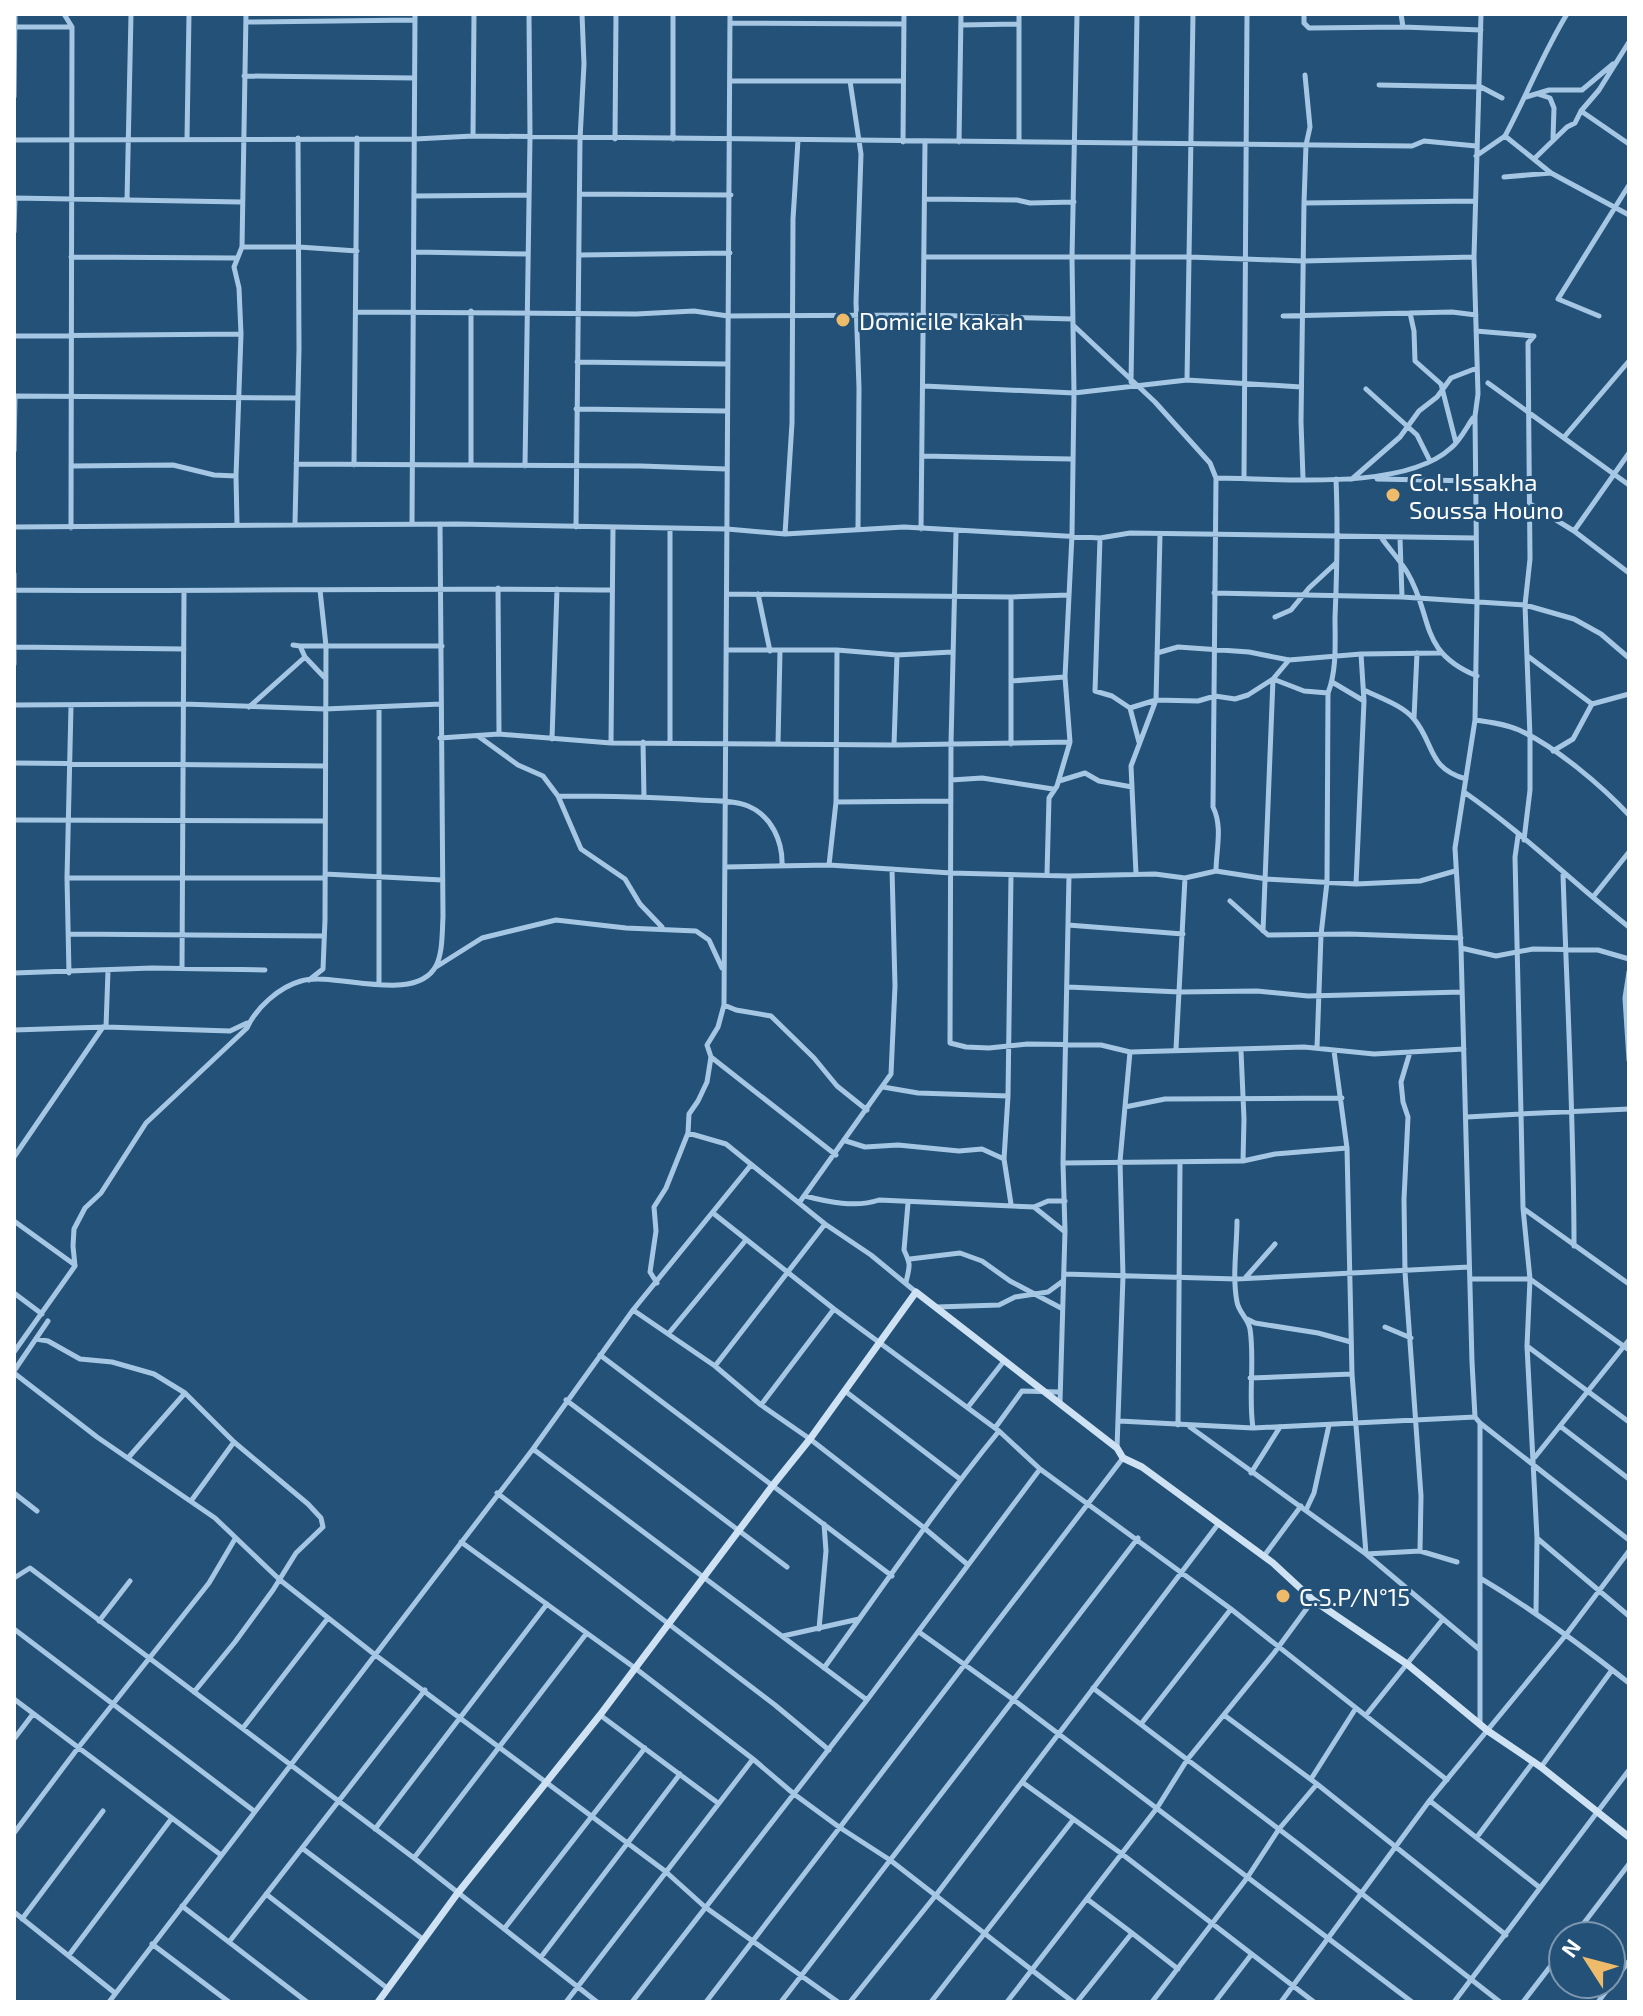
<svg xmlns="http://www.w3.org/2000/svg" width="1643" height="2016" viewBox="0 0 1643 2016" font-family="'Exo 2',sans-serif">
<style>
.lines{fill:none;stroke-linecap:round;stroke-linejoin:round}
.street{stroke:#a6c7e3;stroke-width:5}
.secondary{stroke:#cfe2f3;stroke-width:7}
.poi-dot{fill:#edbb6a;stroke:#245178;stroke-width:3}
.labels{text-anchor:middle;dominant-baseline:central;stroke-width:6;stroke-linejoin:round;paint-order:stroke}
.poi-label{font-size:24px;fill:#fff;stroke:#245178;text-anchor:start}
</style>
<rect width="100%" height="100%" fill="#245178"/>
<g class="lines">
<!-- street -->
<path class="street" d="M64,14L72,27L71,528
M1304,14V23L1309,28L1403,27L1481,30
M1401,14L1403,27
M246,22L414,20
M731,23L904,24
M961,25L1019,24
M15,27H72
M1629,42L1599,90L1581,111L1629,144
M244,76L414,78
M731,81H902
M850,81L861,154L856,302L859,388L858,529
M1379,85L1481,87L1502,98
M1538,94L1550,98L1554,108L1553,138
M14,97L15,14
M1526,97L1549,90H1582L1613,64
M473,136L474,14
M187,139L189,14
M615,139L616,14
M673,139V14
M14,140L415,139L473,136L1412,146L1424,141L1476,146
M903,142L904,14
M959,142L961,14
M1019,142V14
M1476,156L1505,136
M1534,159L1567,127L1575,123L1581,111
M1551,173L1505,136C1527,95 1543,53 1567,14
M1504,177L1551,173L1629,215
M580,194L731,195
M414,196L528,195
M14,198L241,202
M925,199L1017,200L1030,203L1074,202
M127,200L131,14
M1304,203L1475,201
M14,232L15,198
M242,247H299L357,251
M415,252L528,254
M580,255L730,253
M71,257L237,258
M924,257H1189L1303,261L1474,257
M471,311V465
M357,312L636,314L694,311L728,316L923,315L1073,319
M1410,313L1414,331L1415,361L1441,384L1456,443
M1283,316L1452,312L1476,315
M1599,316L1558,299L1629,185
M1073,325L1155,402L1210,463L1216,478L1213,807C1223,827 1216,850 1216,871
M1476,331L1534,336L1528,343L1530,559L1525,605L1530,737V790L1524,840
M14,336L241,334
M577,362L727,364
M1187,380L1193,14
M1131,382L1137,14
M1488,383L1629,485
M924,386L1074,393L1187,380L1301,387
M1366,389L1417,435L1430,461
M14,396L298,398
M576,409L727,411
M1565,436L1629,361
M14,451L15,396
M923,456L1071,459
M296,464L641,466L726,469
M354,465L357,138
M72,466L173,465L214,475L236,476
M525,466L530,137L529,14
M1216,478C1278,478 1403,492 1451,448C1460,441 1466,428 1473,418
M1244,478L1247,14
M1303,478L1301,422L1304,203L1306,145L1310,127L1305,75
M1352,479L1400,437L1419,411L1437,397L1451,378L1477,368
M1377,479L1475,481
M1530,504L1574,531L1629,573
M295,523L299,349L298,138
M237,524L236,476L241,334L239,288L234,267L242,247L246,14
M412,524L415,14
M14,527L457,524L727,529L785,534L904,527L1100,538L1130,533L1476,538
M576,527L580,139L584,64L582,14
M670,528V743
M921,529L925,142
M1574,531L1629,453
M956,532L951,743L950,1043L966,1047L989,1048L1027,1044L1101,1045L1130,1052L1304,1047L1374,1054L1464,1049
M785,534L792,423L793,219L798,140
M1381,537C1389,549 1400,560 1407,572C1434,617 1417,651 1477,676
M1100,538L1095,691L1112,696L1130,708
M1400,538L1402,597
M14,574V664
M498,588L499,734
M14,590C213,592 413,587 612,590
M1214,593L1402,597L1525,605L1574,619L1601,634L1629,658
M728,594L1011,597L1069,595
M758,594L770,651
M1011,597V744
M1275,617L1291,610L1309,588L1336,563
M293,645L300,646L305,657L324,677
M300,646H442
M14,647L184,649
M728,650H837L897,655L952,652
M1157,653L1178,647L1249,652L1289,660L1361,654L1440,653
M1529,657L1592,704
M1011,681L1065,677
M1332,682L1364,701
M1364,690C1380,698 1402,705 1414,719C1435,744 1427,768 1466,779
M14,705L184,704L325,709L441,704
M249,707L305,657
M1414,718L1417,653
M1475,720C1490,722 1505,724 1519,730C1556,747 1601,785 1629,815
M478,736L518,765L543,776L558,796L581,849L625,879L640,904L662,927
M440,738L499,734L611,743L894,745L1070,742
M552,739L557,589
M643,742L644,797
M1139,742L1130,708L1156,700L1198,701L1215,696L1235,699L1248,695L1273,679L1304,691L1328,693
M611,743L613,528
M778,744L780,651
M894,745L897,655
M1553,751L1573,739L1592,704L1629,694
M14,763L324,766
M951,780L982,778L1053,789
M1059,781L1085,773L1099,781L1132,787
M1464,792C1522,832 1573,883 1629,927
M558,796C605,796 652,797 699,800C714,801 734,800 748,806C772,816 783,842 782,866
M836,802L951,801
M14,820L324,821
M1518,836L1515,857L1521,1114L1629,1109
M829,865L836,802L837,650
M725,867L829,865L951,873L1069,876L1155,874L1185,878L1216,871L1267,879L1356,884L1420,881L1455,871
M325,874L442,880
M1047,874L1049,798L1057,786L1070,742L1065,677L1072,535L1074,393L1072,258L1077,14
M1136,874L1131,766L1156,700L1160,535
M1563,874C1567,998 1574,1122 1574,1246
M1011,875L1008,1096L1004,1159L1011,1204
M67,878H325
M1356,884L1364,701L1361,654
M1593,897L1629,852
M1230,901L1268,935L1349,934L1461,938
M1068,925L1183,934
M1263,931L1273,679L1289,660
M69,934L324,936
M1461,948L1496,956L1533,949L1598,950L1629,959
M436,967L482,938L556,920L626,928L696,931L709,940L722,968
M182,968L184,592
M1629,972L1625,998L1629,1060
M14,973L152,968L265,970
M69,973L67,878L71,706
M309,980L323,969L325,920L326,646L320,590
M379,984V707
M1068,987L1180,992L1257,991L1308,996L1462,992
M724,1005L736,1010L771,1016L814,1058L837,1086L867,1110
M106,1027L108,971
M14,1030L106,1027L230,1031L247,1023
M1317,1048L1321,935L1327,882L1328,693C1337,670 1335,642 1335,618C1337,571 1338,526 1336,479
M1176,1049L1185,878
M1241,1051L1244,1119L1243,1161
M1334,1051L1347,1148L1352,1374L1366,1554L1420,1551L1457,1562
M1410,1052L1401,1082L1403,1102L1408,1117L1404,1199L1405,1272L1421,1496L1420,1551
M711,1057L836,1155
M883,1087L918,1093L1008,1096
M1125,1107L1165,1099L1342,1098
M1467,1117L1521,1114L1523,1208L1530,1279L1527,1346L1537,1538L1536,1612
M688,1133L726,1144L825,1224L871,1255L916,1292
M846,1141L865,1147L898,1145L959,1151L982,1149L1004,1159
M14,1157L103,1027
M1063,1163L1243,1161L1275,1154L1347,1148
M805,1196C828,1202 856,1208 879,1200L1034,1207L1048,1201H1065
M799,1203L891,1074L895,986L892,869
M1034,1207L1064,1231
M1524,1209L1629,1284
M713,1213L834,1309L999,1431L1040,1469L1231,1609L1447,1780
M14,1221L75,1265
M1237,1221C1237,1247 1232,1276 1237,1302C1239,1313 1248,1318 1250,1329C1255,1361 1248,1395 1253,1428
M910,1259L960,1253L982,1261L1010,1281L1061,1308
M1064,1274L1236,1279L1469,1267
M1246,1277L1275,1244
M1471,1279H1530L1629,1350
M906,1282C910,1265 911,1265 904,1250L908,1203
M657,1283L650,1272L656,1231L654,1207L666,1188L688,1133L689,1114L698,1101L707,1082L711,1057L707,1045L718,1027L724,1005L730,14
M14,1293L42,1314
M937,1307L999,1305L1015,1297L1048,1292L1063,1281
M633,1310L715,1366L761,1405L810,1439L923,1527L967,1564
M1247,1319L1255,1323L1318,1333L1351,1342
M1385,1327L1411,1338
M669,1333L746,1240
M36,1339L48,1341L80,1359L112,1362L154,1374L185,1393L234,1442L308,1504L321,1518L323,1527L296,1553L273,1590L235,1642L194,1692
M1527,1346L1629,1422
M14,1352L75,1266L73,1246L74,1229L85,1208L101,1193L146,1123L247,1028C256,1008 279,987 301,981C334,971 415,1005 436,966C443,952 442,932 443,917L440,524
M600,1355L892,1576
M715,1366L825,1224
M14,1371L48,1321
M14,1373L97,1437L215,1518L280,1580L374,1654L665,1871L705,1907L838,2002
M1250,1378L1352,1374
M845,1391L960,1479
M566,1400L787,1567
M1060,1402L1065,1231L1063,1163L1069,876
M761,1405L834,1309
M968,1407L1004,1361
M1119,1421L1253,1428L1475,1417
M1480,1423L1629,1540
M1178,1425L1180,1163
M1560,1426L1629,1479
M1190,1427L1366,1554L1480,1650
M995,1428L1022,1391L1058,1392
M1117,1448L1123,1276L1120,1161L1130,1052
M533,1449L867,1700
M1535,1457L1629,1340
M128,1458L185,1393
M1251,1473L1280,1427
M14,1493L37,1511
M497,1493L775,1705L829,1750
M191,1501L234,1442
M1306,1510L1314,1493L1329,1425
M1538,1539L1629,1616
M461,1542L635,1668L753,1759L794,1794L839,1827L890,1860L1073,2002
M1264,1556L1301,1506
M14,1578L30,1568L414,1858L597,2002
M1480,1578C1532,1609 1581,1645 1629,1683
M99,1621L130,1581
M14,1629L254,1811
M819,1629L826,1551L824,1524
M919,1632L1014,1700L1412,2002
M783,1636L859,1619
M824,1668C882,1588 937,1507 999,1431
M1093,1688L1301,1846L1500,2002
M14,1699L221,1855
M600,1715L718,1803
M1224,1715L1317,1784L1506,1935
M1366,1715L1443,1619
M1141,1724L1231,1609
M1480,1724V1423L1475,1417L1472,1362L1461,948L1455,848L1475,720L1477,602L1475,416L1478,394L1474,257L1481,14
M243,1728L328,1618
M14,1739L33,1714
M1541,1767L1612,1670
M1311,1779L1356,1708
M1022,1782L1122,1854L1314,2002
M1430,1801L1539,1887
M375,1829L547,1604
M14,1833L78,1748L209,1583L235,1539
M1477,1837L1534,1761
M302,1848L424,1940
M414,1858L586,1634
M266,1894L387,1988
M182,1906L307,2002
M14,1912L115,1993
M22,1919L103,1811
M504,1929L645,1748
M1132,1933L1178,1969
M1574,1936L1629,1864
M229,1942L425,1690
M152,1944L229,2002
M69,1955L172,1818
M541,1957L680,1774
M109,2002L533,1449L633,1310L751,1165
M566,2002L753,1759
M632,2002L867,1700L1040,1469
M706,2002L1123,1458
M781,2002L1138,1538
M850,2002L936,1895L1219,1523
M931,2002L1073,1820
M1007,2002L1157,1808L1187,1760L1274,1653L1313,1600
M1077,2002L1132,1933L1087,1899
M1152,2002L1247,1878L1279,1829L1317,1784
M1215,2002L1251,1955
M1281,2002L1430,1800L1565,1636L1629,1551
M1454,2002L1629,1770
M1523,2002L1563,1950
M1598,2002L1629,1961"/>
<!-- secondary -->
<path class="secondary" d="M378,2002L457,1894L600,1715L773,1485L810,1439L916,1292L1117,1448L1123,1458L1142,1467L1273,1563L1313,1600L1407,1664L1488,1731L1541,1767L1629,1837"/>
</g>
<!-- markers -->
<g class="poi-dot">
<circle cx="843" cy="320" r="8"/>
<circle cx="1393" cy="495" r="8"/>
<circle cx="1283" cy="1596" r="8"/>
</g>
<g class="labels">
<!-- poi labels -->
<g class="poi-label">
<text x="859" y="320">Domicile kakah</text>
<text x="1409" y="481">Col. Issakha<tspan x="1409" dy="28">Soussa Houno</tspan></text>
<text x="1299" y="1596">C.S.P/N°15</text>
</g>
</g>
<!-- border -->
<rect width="1643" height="2016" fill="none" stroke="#ffffff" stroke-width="32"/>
<!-- north arrow -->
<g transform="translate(1587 1960) rotate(306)"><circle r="38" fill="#245178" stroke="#7c97ae" stroke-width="2"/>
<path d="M0-6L14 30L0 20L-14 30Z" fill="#edbb6a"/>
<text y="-12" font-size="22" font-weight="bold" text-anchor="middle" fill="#ffffff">N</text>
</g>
</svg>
